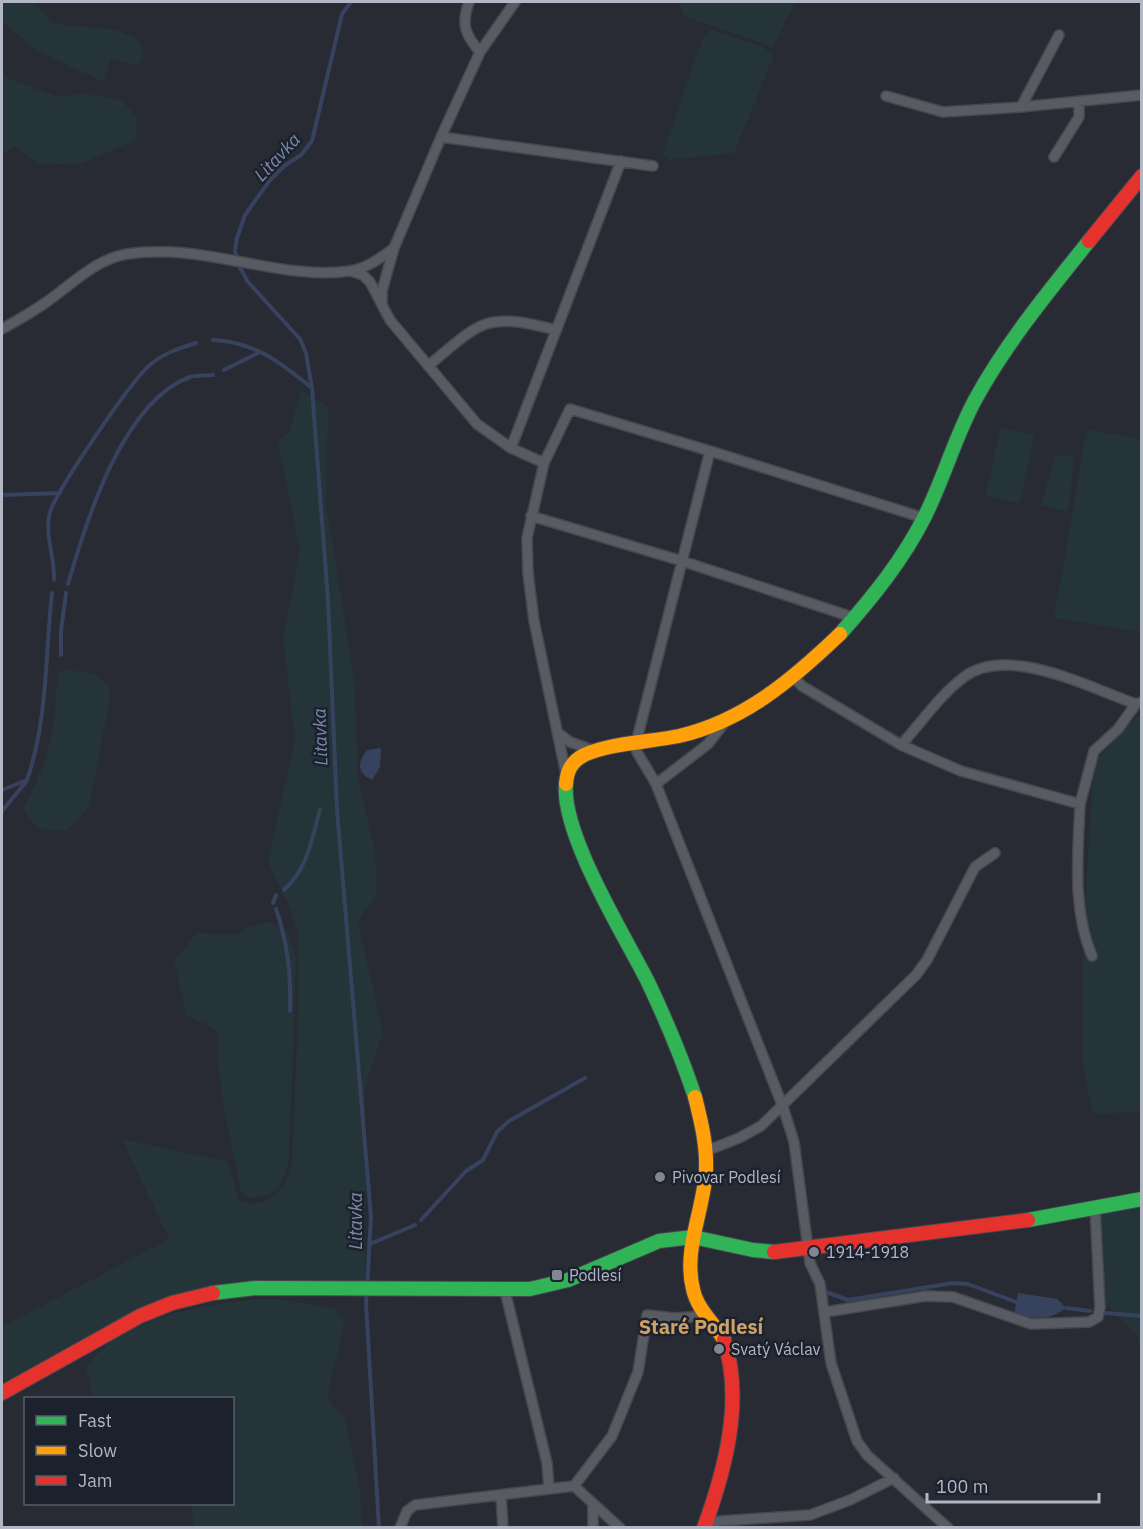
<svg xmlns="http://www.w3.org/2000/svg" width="1143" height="1529" viewBox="0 0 1143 1529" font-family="'IBM Plex Sans',sans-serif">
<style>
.green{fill:#253439}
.water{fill:#37425e}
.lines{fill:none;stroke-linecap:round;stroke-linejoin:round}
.stream{stroke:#37425e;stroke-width:4}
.street-casing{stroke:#46484e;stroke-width:12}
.fast-casing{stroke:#464851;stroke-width:16}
.slow-casing{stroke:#464851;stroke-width:16}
.jam-casing{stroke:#464851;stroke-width:16}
.street{stroke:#585b62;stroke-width:9}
.fast{stroke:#30b455;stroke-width:14}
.slow{stroke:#ff9f0a;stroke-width:14}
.jam{stroke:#e5322d;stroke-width:14}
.poi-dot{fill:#828692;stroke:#1c212e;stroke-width:2}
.labels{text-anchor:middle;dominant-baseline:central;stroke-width:5;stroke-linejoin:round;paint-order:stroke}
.poi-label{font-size:16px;fill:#b2b7c5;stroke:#1c212e;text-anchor:start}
.water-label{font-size:18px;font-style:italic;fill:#7c89ac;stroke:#1c212e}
.quarter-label{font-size:20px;font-weight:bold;fill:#cda165;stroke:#1c212e}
</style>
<rect width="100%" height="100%" fill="#282b34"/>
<!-- green -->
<path class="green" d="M2,2H35L51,23L116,30L137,39L144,54L138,66L111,58L103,82L35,49L3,22Z
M678,2H795L773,47L684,16Z
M711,30L764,47L773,57L734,153L668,160L663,155L665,146L703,37Z
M2,76L59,97L81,93L121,100L136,116V140L78,165L39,163L14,146L2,155Z
M301,390L328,407L326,506L354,676L358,777L375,852L377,894L358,922L383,1033L365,1087V1282L164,1299L2,1384V1327L169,1239L122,1139L228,1162L239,1201C269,1211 287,1189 292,1162L299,993L297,933L291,910L268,862L295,740L283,640L300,551L278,441L290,430Z
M1000,427L1034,435L1020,503L986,496Z
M1087,429L1141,439V632L1054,618Z
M1055,455L1075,457L1068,511L1041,506Z
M64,669L93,674L107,683L110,697L89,807L68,830C47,833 33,829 23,809C49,761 56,729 57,675Z
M1141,712V1112L1093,1114L1083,1066V935L1094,763Z
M267,922C290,927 291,939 296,960L289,1160L280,1188L266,1195L250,1198L241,1192C231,1138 216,1085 217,1030L186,1015L174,960L197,933L236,935L249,927Z
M1141,1203V1348L1138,1337L1105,1302L1101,1212Z
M273,1298L334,1309L344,1319C342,1346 331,1371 327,1398L336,1411L344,1415L360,1491L362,1527H193L192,1504H232V1398H93L86,1368C121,1315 214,1302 273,1298Z"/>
<!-- water -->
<path class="water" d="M381,748L380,767L372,780C357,773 357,763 367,750Z
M1018,1293L1057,1299L1066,1308C1049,1321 1034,1319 1014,1314Z"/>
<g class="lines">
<!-- stream -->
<path class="stream" d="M351,2L342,14L312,141L301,155L284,166L270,180L245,215L237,238L235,251L239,266L248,282L300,339L306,353L312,389L328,600L337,810L371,1217L366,1304L379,1528
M213,340C255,342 280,362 312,388
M224,370L260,352
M2,495L60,493
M54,580C55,557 44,535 50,512C57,490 132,379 151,364C164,353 180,348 196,343
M68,584C86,521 123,401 190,377C197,375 206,376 213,375
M61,655V631L66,593
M2,790L27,780C48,719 45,656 52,593
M2,811L26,782
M284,890C309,867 311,840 320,810
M273,903L276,895
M276,909C288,944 291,974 290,1011
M421,1220L466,1171L483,1160L497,1132L509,1121L585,1078
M370,1244L415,1225
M826,1292L848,1300L953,1283L968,1284L1016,1302
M1066,1308L1090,1311
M1106,1313L1142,1316"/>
<!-- street casing -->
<g class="street-casing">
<path id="street" d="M469,2C461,24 465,35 480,52
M886,96L943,112L1021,107L1142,95
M1021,107L1059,35
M441,137L653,166
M1054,157L1079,117V102
M351,271L363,275L370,282L390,320L477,424L511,448L544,463L527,538L528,573L534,621L566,774
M382,305V291L394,248L441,137L480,52L515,2
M2,329C16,321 31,313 45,303C70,286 95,259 127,254C205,242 278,281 350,271C367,268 381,258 394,248
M428,366C483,320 485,312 556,330
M511,448L621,161
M710,451L924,518
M544,463L570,409L710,451L636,743L637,752L656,784L783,1107L794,1142L810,1263L820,1284L831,1363L857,1441L867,1455L948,1528
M531,516L682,561L855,618
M792,676L802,686L901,745L961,771L1080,804L1094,751L1118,729L1136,704L1142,702
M557,732L570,742L595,751
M901,745C921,723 940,695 964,677C1008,644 1090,688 1136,704
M656,784L708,744L725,722
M1080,804C1078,854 1072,909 1092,956
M706,1151L739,1138L761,1126L916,975L927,960L975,867L995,853
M505,1291L547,1463L549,1488
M825,1312L926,1296L953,1297L1031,1324L1089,1322L1098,1317L1100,1307L1095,1207
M574,1486L620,1528
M501,1495L503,1528
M706,1522L810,1515L850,1500L894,1478
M400,1528L407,1511L415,1505L574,1486L612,1436L638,1372L647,1315L675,1318L707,1316
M593,1528V1506"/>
</g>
<!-- fast casing -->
<g class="fast-casing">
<path id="fast" d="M840,634C872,598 903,560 925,516C944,478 955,437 975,400C1006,343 1049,291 1089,241
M566,784C561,834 625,936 648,982C666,1020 682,1058 695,1097
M1028,1220L1142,1199
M213,1293L255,1288L530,1289L568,1280L659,1241L693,1237L753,1250L774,1252"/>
</g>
<!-- slow casing -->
<g class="slow-casing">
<path id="slow" d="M566,784C567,771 571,762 584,755C610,743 650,742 679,736C744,721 793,679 840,634
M695,1097C701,1121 707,1145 706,1170C704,1210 683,1249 693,1289C697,1309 714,1323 724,1340"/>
</g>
<!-- jam casing -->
<g class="jam-casing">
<path id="jam" d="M1089,241L1142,176
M774,1252L1028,1220
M2,1393L140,1316L172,1303L213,1293
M704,1528C725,1470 744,1400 724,1340"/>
</g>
<!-- street -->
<use href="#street" class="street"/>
<!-- fast -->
<use href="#fast" class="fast"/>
<!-- slow -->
<use href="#slow" class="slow"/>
<!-- jam -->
<use href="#jam" class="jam"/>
</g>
<!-- markers -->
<g class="poi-dot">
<circle cx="660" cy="1177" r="6"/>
<circle cx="814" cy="1252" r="6"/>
<rect x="551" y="1269" width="12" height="12" rx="3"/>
<circle cx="719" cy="1349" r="6"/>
</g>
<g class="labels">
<!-- poi labels -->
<g class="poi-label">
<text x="672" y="1177">Pivovar Podlesí</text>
<text x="826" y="1252">1914-1918</text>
<text x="569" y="1275">Podlesí</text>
<text x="731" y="1349">Svatý Václav</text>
</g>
<!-- water labels -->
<g class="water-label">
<text transform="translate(277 157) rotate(-47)">Litavka</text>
<text transform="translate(320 737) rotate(-92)">Litavka</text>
<text transform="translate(355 1221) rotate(-90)">Litavka</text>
</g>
<!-- quarter labels -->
<g class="quarter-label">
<text x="701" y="1326">Staré Podlesí</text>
</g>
</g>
<!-- border -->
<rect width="1143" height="1529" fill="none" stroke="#b2b7c5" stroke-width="6"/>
<!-- legend -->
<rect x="24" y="1397" width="210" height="108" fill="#1c212e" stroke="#585d6a" stroke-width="1.5"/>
<rect x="36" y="1416" width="30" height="9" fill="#30b455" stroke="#585d6a" stroke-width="1.5"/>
<text x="78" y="1427" font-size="18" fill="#b2b7c5">Fast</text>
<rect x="36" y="1446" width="30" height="9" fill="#ff9f0a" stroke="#585d6a" stroke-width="1.5"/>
<text x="78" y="1457" font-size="18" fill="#b2b7c5">Slow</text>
<rect x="36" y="1476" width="30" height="9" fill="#e5322d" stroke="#585d6a" stroke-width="1.5"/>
<text x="78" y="1487" font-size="18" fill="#b2b7c5">Jam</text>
<!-- scale -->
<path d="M927 1493v9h172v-9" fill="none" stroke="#b2b7c5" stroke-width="3"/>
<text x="936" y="1493" font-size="18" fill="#b2b7c5" stroke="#1c212e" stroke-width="4.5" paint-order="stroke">100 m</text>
</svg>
